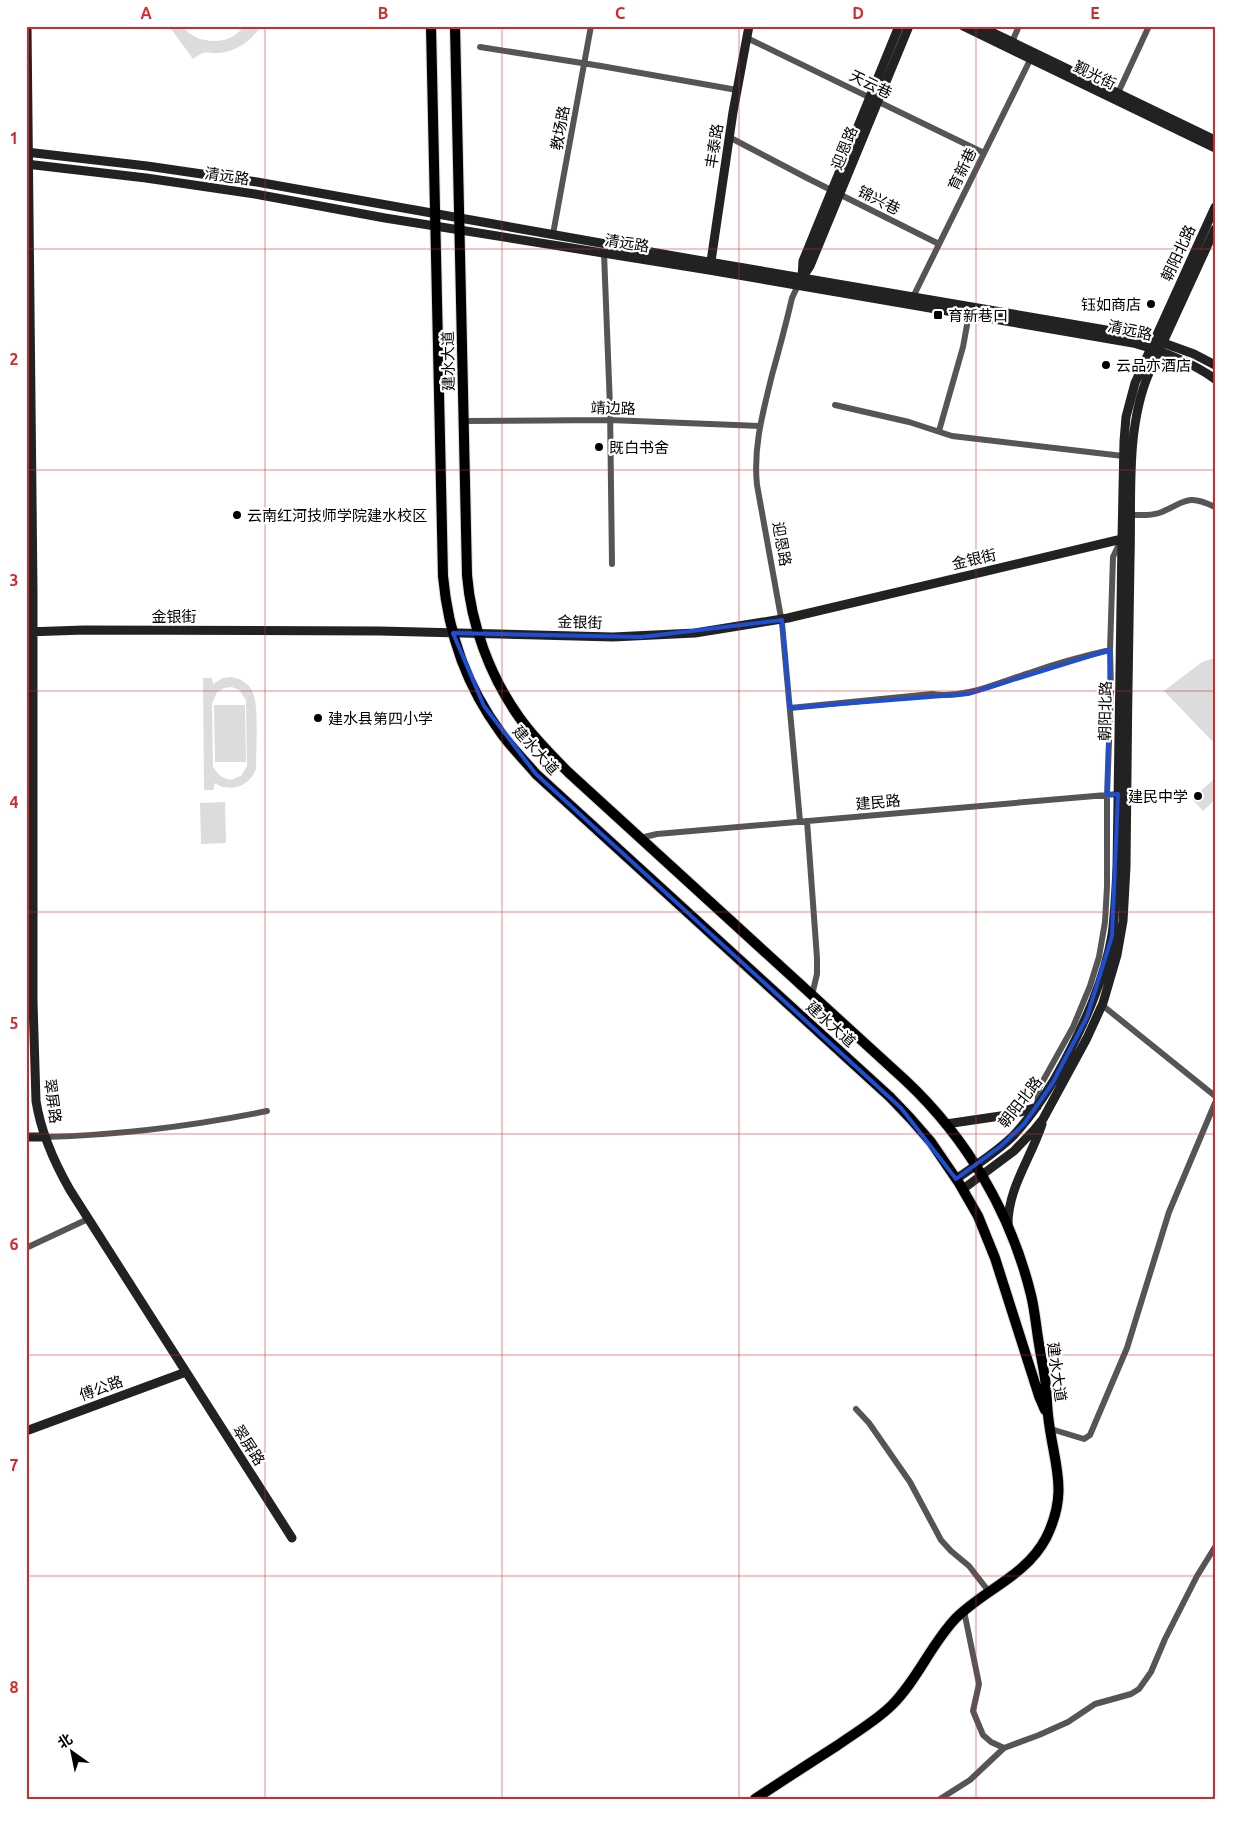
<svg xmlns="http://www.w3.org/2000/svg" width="1241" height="1825" viewBox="0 0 1241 1825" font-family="Ubuntu,'Noto Sans SC',sans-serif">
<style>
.green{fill:#dcdcdc;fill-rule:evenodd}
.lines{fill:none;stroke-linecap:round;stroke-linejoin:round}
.primary-casing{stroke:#dbdbdb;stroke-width:12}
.street{stroke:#555;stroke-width:6}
.secondary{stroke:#222;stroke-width:9}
.primary{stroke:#000;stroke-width:10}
.marked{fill:none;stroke:#1d4ed8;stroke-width:4;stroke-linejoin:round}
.grid{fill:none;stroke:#d62828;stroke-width:1;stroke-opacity:0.55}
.poi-dot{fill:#000;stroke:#fff;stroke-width:2}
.labels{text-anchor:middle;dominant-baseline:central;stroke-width:4.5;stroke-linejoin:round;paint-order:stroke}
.street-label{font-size:15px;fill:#000;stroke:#fff}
.poi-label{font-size:15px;fill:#000;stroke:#fff;text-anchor:start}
.neatline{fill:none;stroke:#d62828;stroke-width:2}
.grid-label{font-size:16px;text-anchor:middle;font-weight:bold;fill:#d62828}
</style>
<rect width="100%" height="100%" fill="#fff"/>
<!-- green -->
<path class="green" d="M169,26H182C193,41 216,45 232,37C237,34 241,29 245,27C249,25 256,26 261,26C251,41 237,51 219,53C204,54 207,49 193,59Z
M1215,658V744L1164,691L1202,662Z
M232,677C241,679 250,684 253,693C259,706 256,752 256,769C249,787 231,793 214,783V790H204L203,678H212L213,684L223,678ZM232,687L239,690L246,700L247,766L241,776L230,780L220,776L213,767L212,704L217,692L224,688Z
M245,705L246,762H215L214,705Z
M1215,778V800L1203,811L1192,799Z
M225,802L226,843L201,844L200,803Z"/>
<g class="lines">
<!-- primary casing -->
<g class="primary-casing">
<path id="primary" d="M431,26L443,576C448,632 467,687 501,733C511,747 524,760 536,774L890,1097L911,1119L931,1142L959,1183L978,1216L995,1258L1039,1396L1045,1410
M455,26L467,575C471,625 490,676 519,717C533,737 551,755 568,772L905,1080C967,1138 1011,1213 1031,1295C1035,1311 1036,1327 1039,1344C1041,1358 1045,1373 1046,1388C1047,1397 1047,1406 1048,1415C1053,1463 1070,1490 1046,1538C1026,1576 985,1589 956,1618C931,1644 918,1679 892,1705C876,1721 856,1732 838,1745C810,1763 782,1781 755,1799"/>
</g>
<!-- street -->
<path class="street" d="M747,38L984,153
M1012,42L1019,26
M480,47L601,66L737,90
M1118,93L1149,26
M729,137L807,178L939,244
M553,234L591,26
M604,253L610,407L612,564
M799,283L792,298C786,324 779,350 772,375C763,412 753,447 757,485L782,623L800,821
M913,297L1032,56
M835,405L909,422L952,436L1123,456
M465,421L610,420L760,426
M939,431L963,347L969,314
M1131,515C1140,515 1150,516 1159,513C1184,504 1185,492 1215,507
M790,708L932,694C967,699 999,682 1032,672C1058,663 1084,656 1110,650
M807,821L817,958V974L812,995
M640,838L657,834L1118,794
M1102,1005L1215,1096
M1037,1106L1039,1088L1073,1027L1090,986L1099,957L1105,922L1107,887V795L1111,688L1110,650L1113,557L1121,540
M45,1137C120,1135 193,1126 267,1111
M26,1248L88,1219
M856,1409L869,1423L910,1482L941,1540L951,1551L969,1566L990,1593
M1051,1429L1084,1439L1090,1435L1127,1348L1169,1212L1215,1103
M964,1611L979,1684L973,1711L983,1735L991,1742L1004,1748
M940,1799L970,1780L1004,1748L1039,1735L1068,1722L1095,1704L1131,1694L1139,1689L1151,1672L1165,1639L1197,1576L1215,1547"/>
<!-- secondary -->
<path class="secondary" d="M27,26L33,590V1002L36,1101C41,1133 54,1162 70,1190L292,1538
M963,26L1215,148
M979,26L1215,140
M26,152L147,166L257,182L668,255L1147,337L1194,354L1215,365
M26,164L146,178L255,194L385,218L709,270L1133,343C1162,351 1190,361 1215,379
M710,268L733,112L749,26
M802,278L810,266L909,26
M802,278L803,261L899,26
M26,632L84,630L380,631L613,637L695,633L788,618L1122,539
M946,1124L1014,1114L1037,1107
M26,1137H45
M956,1179C976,1165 997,1152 1014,1135C1035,1112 1051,1087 1065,1060C1086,1020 1104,980 1112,935C1115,913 1116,890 1117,867L1122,539L1124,441L1126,417L1135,383L1215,207
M963,1189L1014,1151L1034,1130L1043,1119L1087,1038L1103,1003L1117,955L1123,921L1126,867C1127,765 1128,662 1130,560C1132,499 1125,429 1149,373L1215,229
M1008,1224C1008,1188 1031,1158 1042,1124
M26,1431L186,1372"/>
<!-- primary -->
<use href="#primary" class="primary"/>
</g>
<!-- marked area -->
<path class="marked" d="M782,620L790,708L968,694L1110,650L1107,795L1118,794L1112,936L1087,1017L1052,1084L1024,1124L1001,1146L956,1179L901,1108L536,774L484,706L453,633L641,637Z"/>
<!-- grid -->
<path class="grid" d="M265,26V1799M502,26V1799M739,26V1799M976,26V1799M26,249H1215M26,470H1215M26,691H1215M26,912H1215M26,1134H1215M26,1355H1215M26,1576H1215"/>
<!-- markers -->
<g class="poi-dot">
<circle cx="1151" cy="304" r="5"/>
<rect x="933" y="310" width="10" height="10" rx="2.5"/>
<circle cx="1106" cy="365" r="5"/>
<circle cx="599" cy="447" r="5"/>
<circle cx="237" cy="515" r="5"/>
<circle cx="318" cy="718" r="5"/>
<circle cx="1198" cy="796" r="5"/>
</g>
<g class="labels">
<!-- street labels -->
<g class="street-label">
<text transform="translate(1095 75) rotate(26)">觐光街</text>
<text transform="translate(871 84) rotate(26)">天云巷</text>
<text transform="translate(560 128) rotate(-80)">教场路</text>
<text transform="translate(714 146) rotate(-81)">丰泰路</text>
<text transform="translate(844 148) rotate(-68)">迎恩路</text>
<text transform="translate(962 169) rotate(-64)">育新巷</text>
<text transform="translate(227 176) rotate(8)">清远路</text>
<text transform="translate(879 200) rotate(27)">锦兴巷</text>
<text transform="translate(627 243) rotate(9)">清远路</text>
<text transform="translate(1178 253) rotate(-65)">朝阳北路</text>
<text transform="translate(1130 330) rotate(12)">清远路</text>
<text transform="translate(448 361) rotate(-91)">建水大道</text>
<text transform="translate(613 408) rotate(1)">靖边路</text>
<text transform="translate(782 544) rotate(80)">迎恩路</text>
<text transform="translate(974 559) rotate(-13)">金银街</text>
<text x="174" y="616">金银街</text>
<text transform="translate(580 622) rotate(2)">金银街</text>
<text transform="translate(1105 711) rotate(-89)">朝阳北路</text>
<text transform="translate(536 750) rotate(48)">建水大道</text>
<text transform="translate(878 802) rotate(-5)">建民路</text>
<text transform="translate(831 1024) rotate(42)">建水大道</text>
<text transform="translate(53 1101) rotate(82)">翠屏路</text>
<text transform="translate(1020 1102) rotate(-52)">朝阳北路</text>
<text transform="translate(1057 1372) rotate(82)">建水大道</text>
<text transform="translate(101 1388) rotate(-20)">傅公路</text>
<text transform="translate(249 1445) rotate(57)">翠屏路</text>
</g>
<!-- poi labels -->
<g class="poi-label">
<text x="1141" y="304" text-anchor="end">钰如商店</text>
<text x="948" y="315">育新巷口</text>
<text x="1116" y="365">云品亦酒店</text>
<text x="609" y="447">既白书舍</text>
<text x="247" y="515">云南红河技师学院建水校区</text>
<text x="328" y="718">建水县第四小学</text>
<text x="1188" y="796" text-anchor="end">建民中学</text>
</g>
</g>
<!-- border -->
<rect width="1241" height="1825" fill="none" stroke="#ffffff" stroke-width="55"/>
<!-- north arrow -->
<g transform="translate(72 1752) rotate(327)" stroke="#ffffff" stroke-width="4" paint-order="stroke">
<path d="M0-4L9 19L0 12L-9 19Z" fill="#000000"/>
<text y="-8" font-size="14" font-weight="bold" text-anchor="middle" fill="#000000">北</text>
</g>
<rect x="28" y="28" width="1186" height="1770" class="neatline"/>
<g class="grid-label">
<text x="146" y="19">A</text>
<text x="383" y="19">B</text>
<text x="620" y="19">C</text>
<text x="858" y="19">D</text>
<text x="1095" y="19">E</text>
<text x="14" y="144">1</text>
<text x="14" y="365">2</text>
<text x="14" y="586">3</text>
<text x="14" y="808">4</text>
<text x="14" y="1029">5</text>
<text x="14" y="1250">6</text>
<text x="14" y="1471">7</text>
<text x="14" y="1693">8</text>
</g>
</svg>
